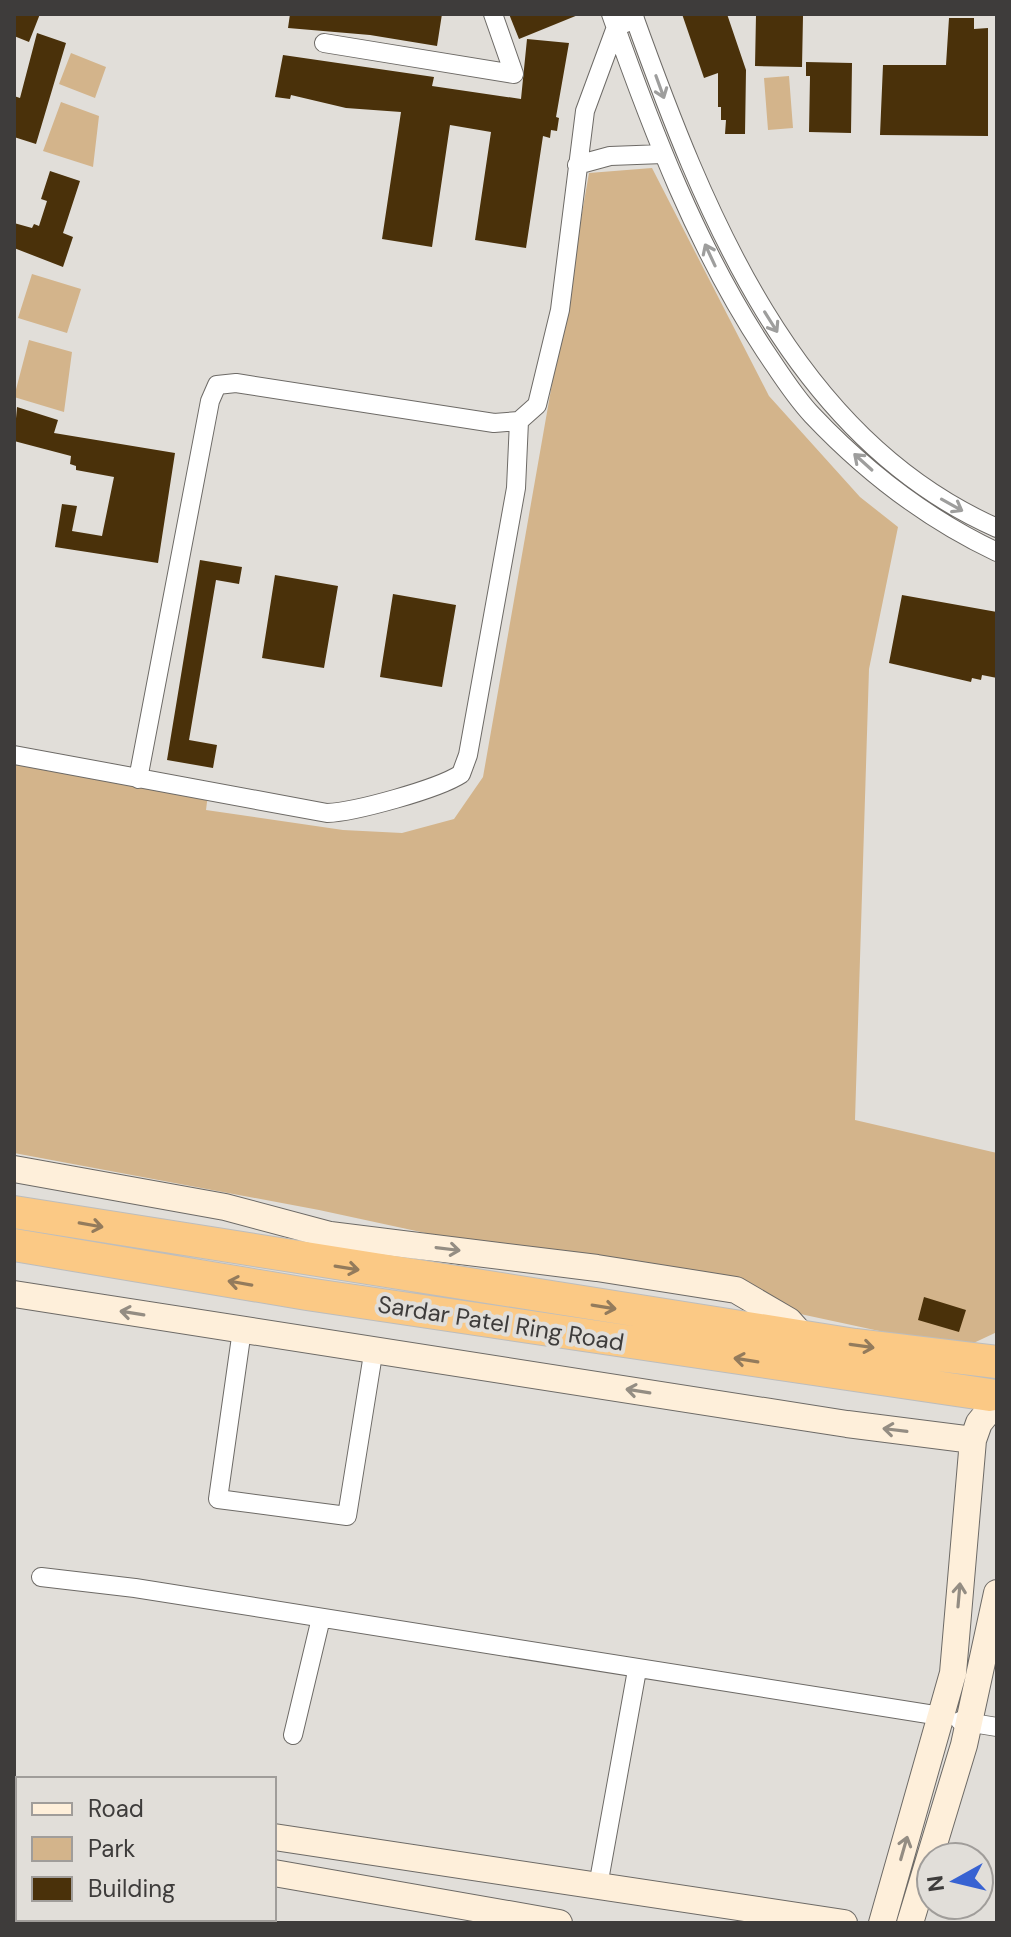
<svg xmlns="http://www.w3.org/2000/svg" width="1011" height="1937" viewBox="0 0 1011 1937" font-family="'DM Sans',sans-serif">
<style>
.green{fill:#d3b48b}
.building{fill:#4a310a}
.lines{fill:none;stroke-linecap:round;stroke-linejoin:round}
.street-casing{stroke:#6d6a66;stroke-width:20}
.secondary-casing{stroke:#6d6a66;stroke-width:28}
.highway-casing{stroke:#bdbdbc;stroke-width:34}
.street{stroke:#fff;stroke-width:18}
.secondary{stroke:#feefda;stroke-width:26}
.highway{stroke:#fbc985;stroke-width:32}
.oneway{stroke:#9e9e9d}
.oneway2{stroke:#937b5c}
.oneway3{stroke:#948d83}
.labels{text-anchor:middle;dominant-baseline:central;stroke-width:8;stroke-linejoin:round;paint-order:stroke}
.street-label{font-size:24px;fill:#3e3c3b;stroke:#e1ded9}
</style>
<rect width="100%" height="100%" fill="#e1ded9"/>
<!-- green -->
<path class="green" d="M71,53L106,67L95,98L59,84Z
M789,76L793,128L768,130L764,78Z
M61,102L99,116L93,167L43,151Z
M652,168L769,396L860,497L898,527L869,669L855,1120L997,1153V1332L965,1347L884,1332L319,1210L14,1153V746L209,786L206,810L343,830L402,833L454,819L483,777L589,173Z
M32,274L81,289L67,333L18,318Z
M29,340L72,352L64,412L14,397Z"/>
<!-- building -->
<path class="building" d="M14,14H40L29,42L14,36Z
M290,14H442L437,46L370,35L288,28Z
M509,14H578V15L519,39Z
M682,14H727L746,70L745,134H725L726,120H721V107H718V73L704,78Z
M756,15L803,16L802,67L755,66Z
M949,18H974V29L988,28V136L880,135L883,65H946Z
M37,33L66,43L36,144L14,137V96L20,98Z
M527,39L569,43L556,117L559,118L557,131L551,130L550,138L543,136L526,248L475,240L491,132L450,125L432,247L382,239L401,112L346,108L291,95L290,99L275,97L283,55L434,77L432,86L521,99Z
M806,62L852,63L851,133L809,132L810,76H806Z
M50,171L80,181L63,233L73,237L63,267L14,248V223L32,228L34,224L39,226L47,201L41,199Z
M17,407L58,420L54,433L175,453L158,563L55,547L62,504L77,506L72,531L102,536L114,477L76,470V466L70,464L71,456L14,441Z
M200,560L242,567L239,584L216,580L189,740L217,745L213,768L167,760Z
M275,575L338,586L324,668L262,658Z
M393,594L456,605L442,687L380,677Z
M902,595L997,612V678L982,675L981,680L972,678L971,682L889,663Z
M924,1297L966,1310L959,1332L918,1320Z"/>
<g class="lines">
<!-- street casing -->
<g class="street-casing">
<path id="street" d="M611,14C652,130 697,248 765,351C780,373 794,396 812,415C865,471 927,519 997,552
M633,14C704,211 791,437 997,528
M324,43L514,74L493,14
M577,165L610,156L663,154
M14,755L327,813C355,812 438,789 461,774L468,755L516,488L519,421
M138,779L210,401L217,385L236,383L494,423L519,421L537,405L560,310L585,111L616,27L635,19
M242,1330L218,1499L347,1516L374,1348
M41,1577L135,1588L947,1717
M960,1721L997,1727
M293,1735L321,1618
M598,1886L637,1670
M128,1923V1919"/>
</g>
<!-- secondary casing -->
<g class="secondary-casing">
<path id="secondary" d="M14,1169L225,1207L330,1235L597,1268L736,1290L789,1321L804,1338
M14,1294L847,1424L973,1440
M14,1802H18
M274,1837L844,1923
M14,1839H18
M274,1873L559,1923
M882,1923L953,1673L973,1440L979,1423L992,1407
M910,1923L964,1745L997,1593"/>
</g>
<!-- highway casing -->
<g class="highway-casing">
<path id="highway" d="M14,1212L855,1345L997,1362
M14,1245L307,1294L990,1395"/>
</g>
<!-- street -->
<use href="#street" class="street"/>
<!-- secondary -->
<use href="#secondary" class="secondary"/>
<!-- highway -->
<use href="#highway" class="highway"/>
</g>
<!-- one-way arrows -->
<defs><path id="oneway-shaft" d="M-6 0H5M1.5-3L5.5 0L1.5 3" fill="none" stroke-width="1.6" stroke-linecap="round" stroke-linejoin="round" transform="scale(2)"/></defs>
<g class="oneway">
<use href="#oneway-shaft" transform="translate(660 87) rotate(70)"/>
<use href="#oneway-shaft" transform="translate(710 255) rotate(-115)"/>
<use href="#oneway-shaft" transform="translate(771 322) rotate(58)"/>
<use href="#oneway-shaft" transform="translate(863 462) rotate(-138)"/>
<use href="#oneway-shaft" transform="translate(952 505) rotate(29)"/>
</g>
<g class="oneway2">
<use href="#oneway-shaft" transform="translate(91 1225) rotate(10)"/>
<use href="#oneway-shaft" transform="translate(347 1268) rotate(9)"/>
<use href="#oneway-shaft" transform="translate(240 1283) rotate(-170)"/>
<use href="#oneway-shaft" transform="translate(604 1307) rotate(9)"/>
<use href="#oneway-shaft" transform="translate(862 1346) rotate(8)"/>
<use href="#oneway-shaft" transform="translate(746 1360) rotate(-171)"/>
</g>
<g class="oneway3">
<use href="#oneway-shaft" transform="translate(448 1249) rotate(7)"/>
<use href="#oneway-shaft" transform="translate(132 1313) rotate(-171)"/>
<use href="#oneway-shaft" transform="translate(638 1391) rotate(-171)"/>
<use href="#oneway-shaft" transform="translate(895 1430) rotate(-173)"/>
<use href="#oneway-shaft" transform="translate(959 1595) rotate(-85)"/>
<use href="#oneway-shaft" transform="translate(904 1848) rotate(-74)"/>
</g>
<g class="labels">
<!-- street labels -->
<g class="street-label">
<text transform="translate(501 1323) rotate(9)">Sardar Patel Ring Road</text>
</g>
</g>
<!-- border -->
<rect width="1011" height="1937" fill="none" stroke="#3e3c3b" stroke-width="32"/>
<!-- legend -->
<rect x="16" y="1777" width="260" height="144" fill="#e1ded9" stroke="#a09d9a" stroke-width="2"/>
<rect x="32" y="1803" width="40" height="12" fill="#feefda" stroke="#a09d9a" stroke-width="2"/>
<text x="88" y="1817" font-size="24" fill="#3e3c3b">Road</text>
<rect x="32" y="1837" width="40" height="24" fill="#d3b48b" stroke="#a09d9a" stroke-width="2"/>
<text x="88" y="1857" font-size="24" fill="#3e3c3b">Park</text>
<rect x="32" y="1877" width="40" height="24" fill="#4a310a" stroke="#a09d9a" stroke-width="2"/>
<text x="88" y="1897" font-size="24" fill="#3e3c3b">Building</text>
<!-- north arrow -->
<g transform="translate(955 1881) rotate(262)"><circle r="38" fill="#e1ded9" stroke="#a09d9a" stroke-width="2"/>
<path d="M0-6L14 30L0 20L-14 30Z" fill="#3762d2"/>
<text y="-12" font-size="22" font-weight="bold" text-anchor="middle" fill="#3e3c3b">N</text>
</g>
</svg>
